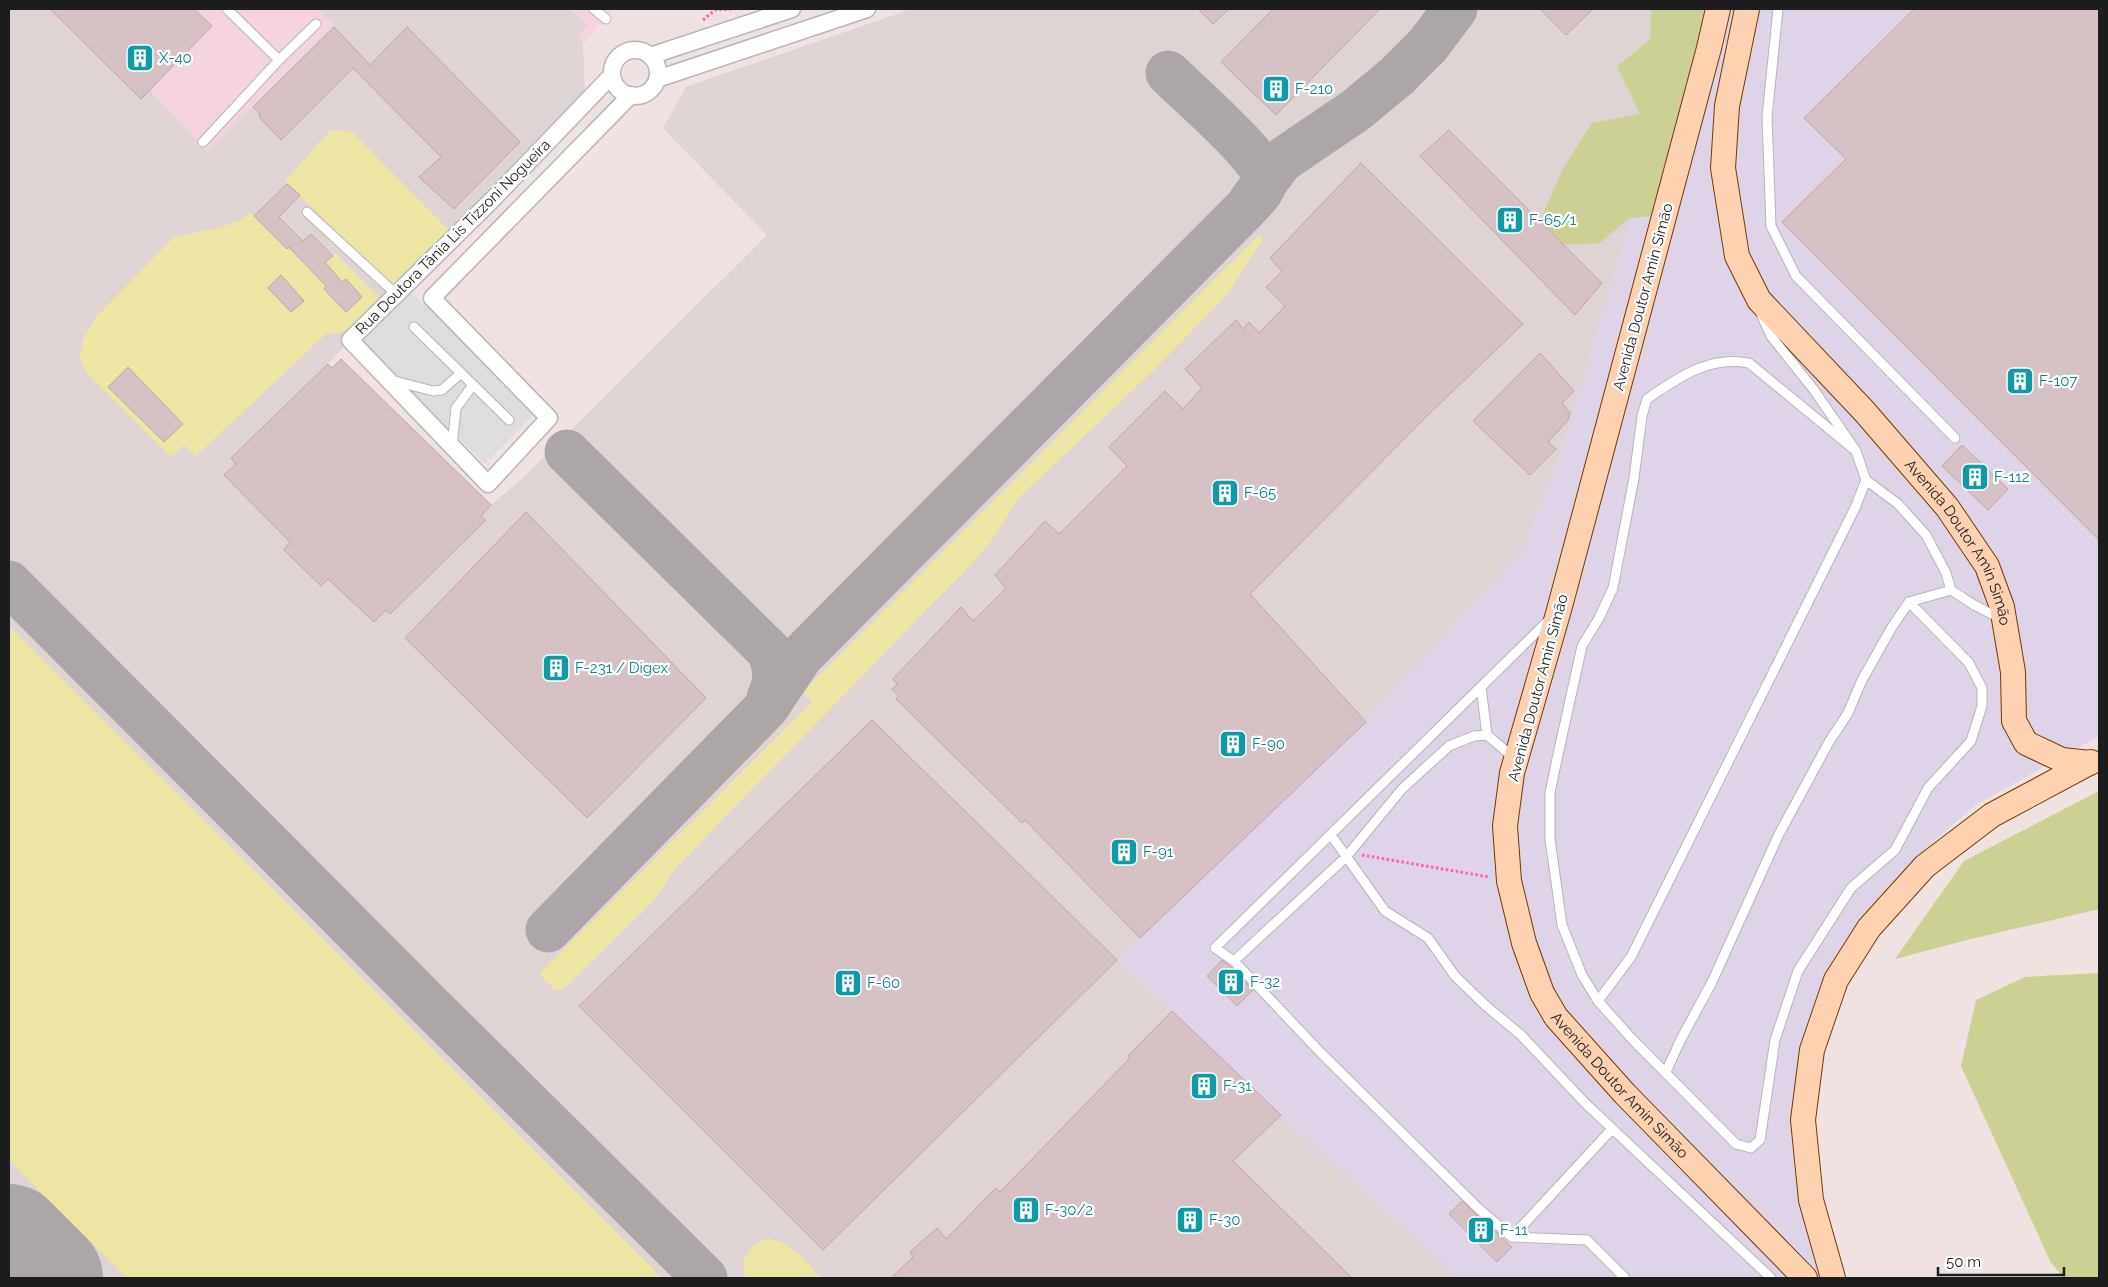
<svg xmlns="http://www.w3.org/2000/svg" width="2108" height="1287" viewBox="0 0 2108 1287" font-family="Raleway,sans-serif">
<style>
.industrial{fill:#dfd3e8}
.military{fill:#f2d3de}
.airport{fill:#ddd4d3}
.grass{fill:#ede5a3}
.forest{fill:#ccd193}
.parking{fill:#ddd}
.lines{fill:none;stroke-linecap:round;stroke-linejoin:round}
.taxiway{stroke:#ada6a6;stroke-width:45}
.runway{stroke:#ada6a6;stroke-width:114}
.building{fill:#d6c1c5;stroke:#c1a3a8}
.lane-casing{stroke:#b6b6b6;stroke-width:11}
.street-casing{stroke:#b6b6b6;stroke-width:19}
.secondary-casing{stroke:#773a00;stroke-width:26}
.path{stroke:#ff62b4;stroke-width:3;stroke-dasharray:2.5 2.5;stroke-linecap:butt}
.lane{stroke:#fff;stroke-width:9}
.street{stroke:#fff;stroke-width:16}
.secondary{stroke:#fed1b0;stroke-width:24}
.labels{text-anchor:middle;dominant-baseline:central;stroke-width:4.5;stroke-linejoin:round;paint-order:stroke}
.culture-label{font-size:15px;fill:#0d838f;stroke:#fff;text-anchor:start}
.street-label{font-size:15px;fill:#1d1d1d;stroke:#fff}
</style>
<rect width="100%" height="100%" fill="#efe2e1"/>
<!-- industrial -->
<path class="industrial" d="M912,9H2099V736L1976,805L1935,840L1858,921L1834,959L1813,1006L1805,1032L1796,1092L1826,1278H807L523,478L767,235L663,128L686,87Z"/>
<!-- military -->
<path class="military" d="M9,9H394L223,191Z
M529,9H615L579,47Z"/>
<!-- airport -->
<path class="airport" d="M9,9H194L212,26L149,89L207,152L334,25L318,9H569L588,25L577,37L583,43L585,94L431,250L328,364L332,367L341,359L491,505L523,478L767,235L663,128L686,87L912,9H1695L1565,441L1525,548L1366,722L1118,960L1281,1115L1459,1278H9Z"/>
<!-- grass -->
<path class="grass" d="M340,130L352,132L450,231L394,287L285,181L330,131Z
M250,212L314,273L335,253L379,298V304L349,332L326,334L195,457L184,445L171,457L88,375L80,358L83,339L97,316L174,237L218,228L239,221Z
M1258,236H1262V240L1228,294L1152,372L1018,499L992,540L978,557L674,870L657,897L565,988L556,991L541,976V972L812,702L803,692Z
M9,626L662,1278H127L9,1160Z
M767,1239C790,1239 807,1263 822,1278H745L743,1260L755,1244Z"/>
<!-- forest -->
<path class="forest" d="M1651,9H1704L1702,21L1707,27L1655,216L1629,218L1600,243L1556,245L1541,218L1564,167L1592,123L1640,114L1617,66L1650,40Z
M2099,791V909L1971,939L1895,959L1964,861Z
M2099,973V1278H2064L2051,1263L1961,1066L1976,1000L2025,977Z"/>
<!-- parking -->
<path class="parking" d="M412,293L536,412L485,464L361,343Z"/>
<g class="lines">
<!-- taxiway -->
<path class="taxiway" d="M1251,201L1281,161L1356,110L1397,76L1428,45L1455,9
M567,452L769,651C776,668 777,681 769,698
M9,583L430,1006L705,1278
M548,930L766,708L801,656L1247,207C1254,199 1266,189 1265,178C1263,157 1186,91 1168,73"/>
<!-- runway -->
<path class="runway" d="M9,1241L46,1278"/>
</g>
<!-- building -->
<path class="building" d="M50,9H194L212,26L141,99Z
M1198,9H1229L1213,24Z
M1273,9H1380L1276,115L1221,62Z
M1540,9H1593L1566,35Z
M1914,9H2099V540L1782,222L1846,159L1804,118Z
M334,27L370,65L407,27L520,142L454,209L419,177L441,157L353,68L281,140L259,117L260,114L253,107Z
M1449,130L1602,283L1575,315L1420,156Z
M1361,163L1523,324L1428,415L1250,594L1366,722L1140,938L1025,820L1022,823L896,699L899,696L892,689L897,684L893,679L961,607L973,621L1006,588L995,575L1045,521L1059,534L1127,466L1109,447L1165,391L1183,409L1202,388L1185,369L1203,352L1236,320L1243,329L1249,322L1259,333L1285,306L1266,287L1282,271L1270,258Z
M287,184L300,195L279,217L303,241L311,234L333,256L325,262L342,282L346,279L362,297L346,312L324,289L326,286L289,247L287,249L254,216Z
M281,275L304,301L291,312L268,288Z
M1540,353L1574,391L1562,403L1570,413L1568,420L1548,442L1556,449L1530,475L1473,421Z
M341,359L491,505L481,516L486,520L390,614L386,610L374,622L328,579L321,586L284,550L290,542L224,475L236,464L231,458L328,364L332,368Z
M128,367L183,424L164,442L108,387Z
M1962,445L2008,489L1988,510L1942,466Z
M526,512L706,698L587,818L405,638Z
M872,720L1117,960L823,1250L579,1006Z
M1222,960L1230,966L1253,990L1237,1006L1207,976Z
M1172,1011L1281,1115L1233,1161L1352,1278H891L913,1257L910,1252L937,1228L946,1239L996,1188L1000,1192L1130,1058L1128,1056Z
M1462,1201L1512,1247L1497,1262L1449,1214Z"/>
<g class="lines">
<!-- lane casing -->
<g class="lane-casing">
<path id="lane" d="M227,9L279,60
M594,9L606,19
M1778,9L1767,117L1771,226L1796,276L1955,438
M203,142L279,60L316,24
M307,212L396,294
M1761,314L1771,336L1814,390L1856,451L1866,480L1898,504L1926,535L1946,573L1951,590L1974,605L2000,618
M414,327L509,420
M391,380L433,391L442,390L461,373
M452,447L456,408L473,385
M1856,451L1749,363C1709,355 1678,378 1647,399L1642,416L1634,478L1613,588L1599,618L1582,646L1557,759L1550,793V839L1562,925L1582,975L1598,1001L1632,1039L1736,1144L1751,1148L1760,1140L1775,1040L1798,971L1851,888L1895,850L1928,788L1971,741L1982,706V688L1969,663L1909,602
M1550,619L1215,948L1234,961L1320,1052L1480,1210L1512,1237L1587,1240L1625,1278
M1481,687L1487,735
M1331,835L1385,911L1428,938L1455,976L1486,1006L1521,1035L1585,1103L1771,1278
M1234,961L1346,857L1402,789L1449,746L1474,736L1487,735L1514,758
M1598,1001L1631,957L1855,508L1866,480
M1666,1072L1680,1041L1712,982L1779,834L1829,742L1848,713L1862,680L1892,627L1909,602L1951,590
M1512,1237L1612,1129"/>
</g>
<!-- street casing -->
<g class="street-casing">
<path id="street" d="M612 73a23 23 0 1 1 46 0a23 23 0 1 1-46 0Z
M650,56L792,9
M612,75L493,199L350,340L488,484L549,418L432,298L631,95
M657,79L867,9"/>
</g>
<!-- secondary casing -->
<g class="secondary-casing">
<g id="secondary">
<path id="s1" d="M1718,9L1709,48L1559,610L1512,773L1505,826L1509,881L1524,943L1542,993L1556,1017L1625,1094L1805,1278"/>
<path id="s2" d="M1747,9L1727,106L1723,168L1737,256L1759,300L1864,411L1947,507L1987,566L2002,607L2013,672L2014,721L2026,743L2062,760L2090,763"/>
<path d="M1833,1278L1811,1200L1803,1120L1812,1050L1836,980L1869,928L1925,866L1992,815L2091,762"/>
</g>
</g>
<!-- path -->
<path class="path" d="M703,20L715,10L733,9
M1362,855L1489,877"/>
<!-- lane -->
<use href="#lane" class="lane"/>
<!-- street -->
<use href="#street" class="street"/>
<!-- secondary -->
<use href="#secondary" class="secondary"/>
</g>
<!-- icons -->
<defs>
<g id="building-square" transform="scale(1.4375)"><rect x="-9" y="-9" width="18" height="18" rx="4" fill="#0f9aa8" stroke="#fff"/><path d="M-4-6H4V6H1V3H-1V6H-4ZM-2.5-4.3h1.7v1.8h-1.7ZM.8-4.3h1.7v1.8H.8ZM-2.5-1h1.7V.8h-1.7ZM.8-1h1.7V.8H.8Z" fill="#fff"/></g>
</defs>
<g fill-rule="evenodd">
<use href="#building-square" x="140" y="58"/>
<use href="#building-square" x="1276" y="89"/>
<use href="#building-square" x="1510" y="220"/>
<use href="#building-square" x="2020" y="381"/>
<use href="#building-square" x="1975" y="477"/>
<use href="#building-square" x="1225" y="493"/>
<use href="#building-square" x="556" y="668"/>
<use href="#building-square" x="1233" y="744"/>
<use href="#building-square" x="1124" y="852"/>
<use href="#building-square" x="1231" y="982"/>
<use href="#building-square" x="848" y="983"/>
<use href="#building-square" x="1204" y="1086"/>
<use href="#building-square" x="1026" y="1210"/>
<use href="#building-square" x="1190" y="1220"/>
<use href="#building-square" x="1481" y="1230"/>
</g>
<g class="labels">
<!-- culture labels -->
<g class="culture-label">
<text x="159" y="58">X-40</text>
<text x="1295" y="89">F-210</text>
<text x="1529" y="220">F-65/1</text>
<text x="2039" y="381">F-107</text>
<text x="1994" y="477">F-112</text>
<text x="1244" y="493">F-65</text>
<text x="575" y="668">F-231 / Digex</text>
<text x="1252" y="744">F-90</text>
<text x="1143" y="852">F-91</text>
<text x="1250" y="982">F-32</text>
<text x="867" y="983">F-60</text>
<text x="1223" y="1086">F-31</text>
<text x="1045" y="1210">F-30/2</text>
<text x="1209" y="1220">F-30</text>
<text x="1500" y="1230">F-11</text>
</g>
<!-- street labels -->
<g class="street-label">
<text transform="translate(453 237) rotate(-45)">Rua Doutora Tânia Lis Tizzoni Nogueira</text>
<text transform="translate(1643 297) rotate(-75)">Avenida Doutor Amin Simão</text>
<text stroke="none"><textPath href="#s2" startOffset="616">Avenida Doutor Amin Simão</textPath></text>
<text transform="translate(1538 688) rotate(-75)">Avenida Doutor Amin Simão</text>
<text stroke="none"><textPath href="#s1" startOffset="1138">Avenida Doutor Amin Simão</textPath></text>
</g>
</g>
<!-- border -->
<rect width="2108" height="1287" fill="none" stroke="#1d1d1d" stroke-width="20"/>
<!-- scale -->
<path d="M1938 1267v8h126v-8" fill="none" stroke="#1d1d1d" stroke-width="2.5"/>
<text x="1946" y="1267" font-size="15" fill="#1d1d1d" stroke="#ffffff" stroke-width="4" paint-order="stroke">50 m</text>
</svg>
